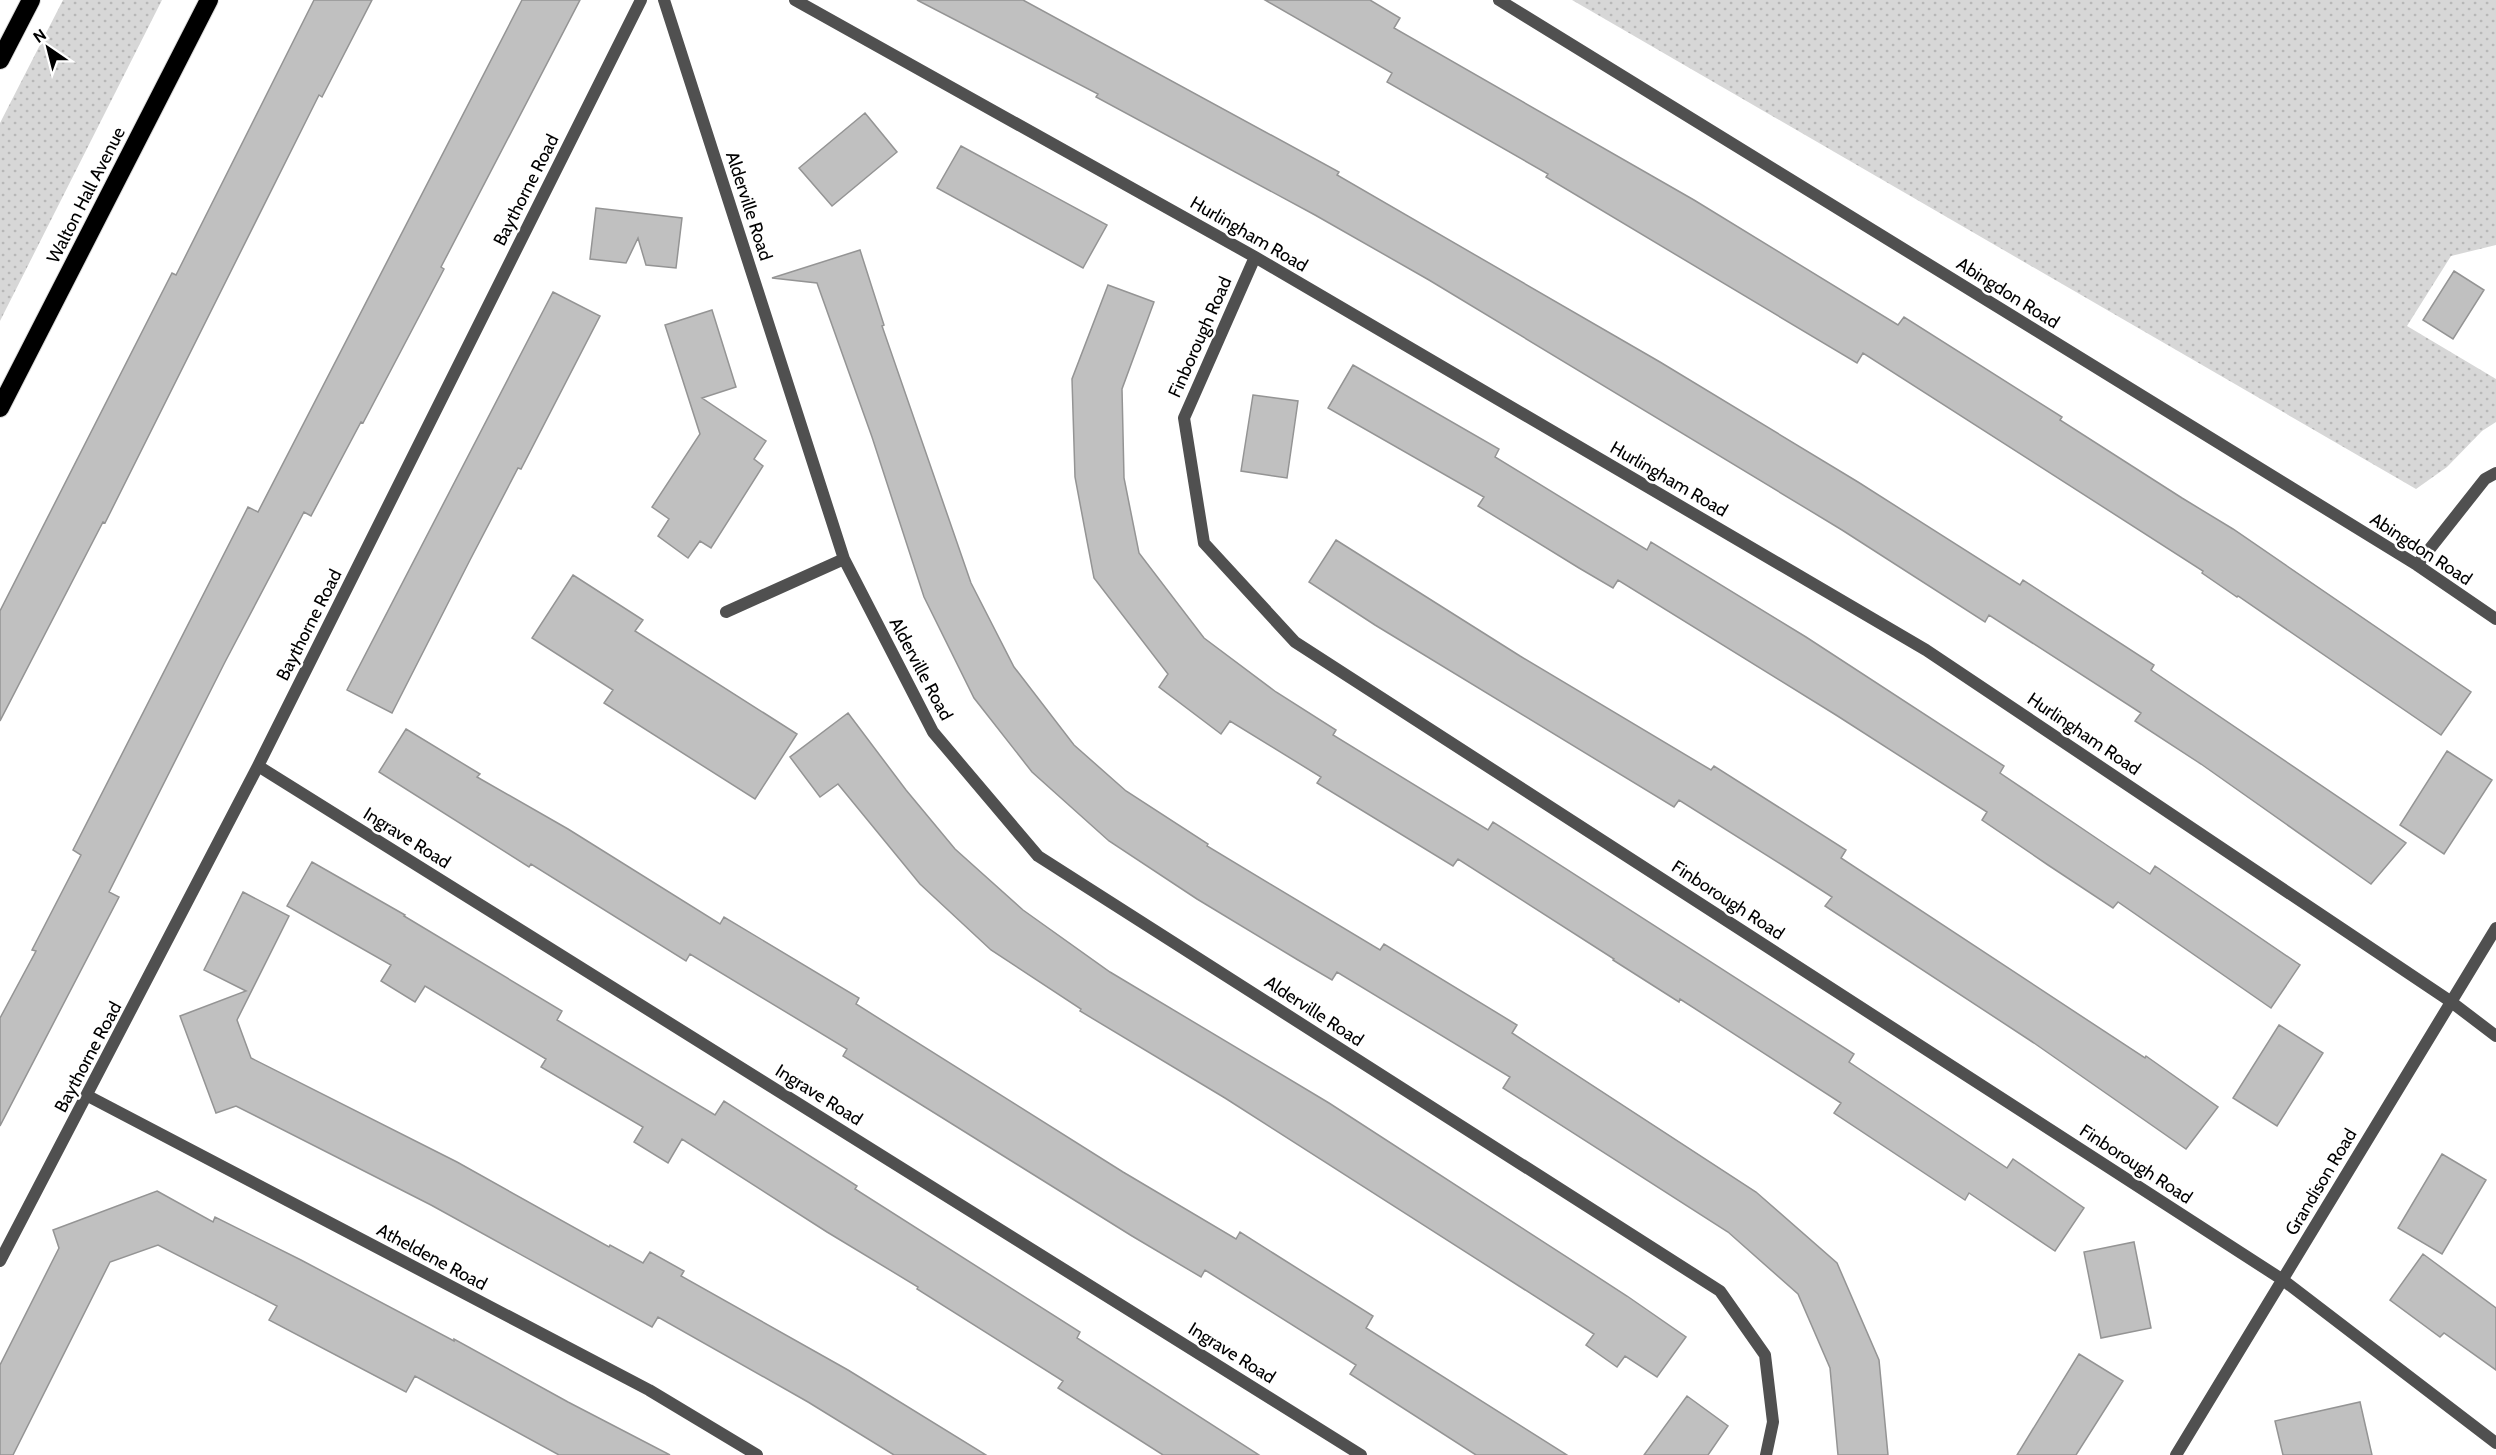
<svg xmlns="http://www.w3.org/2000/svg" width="2496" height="1455" viewBox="0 0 2496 1455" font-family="Cabin,sans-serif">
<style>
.grass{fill:url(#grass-dots)}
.building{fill:#c0c0c0;stroke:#949494;stroke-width:1.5}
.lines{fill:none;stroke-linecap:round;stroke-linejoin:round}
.highway-casing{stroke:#dbdbdb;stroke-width:20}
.street{stroke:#505050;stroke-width:12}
.highway{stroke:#000;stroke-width:18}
.labels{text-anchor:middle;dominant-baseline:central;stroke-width:5;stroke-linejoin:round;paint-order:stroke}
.street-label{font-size:18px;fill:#000;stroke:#fff}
</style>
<defs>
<pattern id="grass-dots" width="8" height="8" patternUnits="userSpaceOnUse" patternTransform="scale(1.5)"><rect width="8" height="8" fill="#d7d7d7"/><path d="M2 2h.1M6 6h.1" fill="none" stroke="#b7b7b7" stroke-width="1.8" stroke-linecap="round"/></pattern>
</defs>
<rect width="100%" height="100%" fill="#fff"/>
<!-- grass -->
<path class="grass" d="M63,0H162L0,321V123Z
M1572,0H2496V245L2451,256L2407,326L2496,379V422L2482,431L2447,467L2416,489Z"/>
<!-- building -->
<path class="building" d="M314,0H372L322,97L319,95L105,523L103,522L0,721V611L172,273L176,275Z
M522,0H580L441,267L444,269L363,423L361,422L311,516L304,512L225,662L109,892L119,897L0,1126V1018L36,951L32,950L81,855L73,850L248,507L258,512Z
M917,0H1023L1339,172L1337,175L1660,362L1858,482L2020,585L2023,580L2154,665L2151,670L2406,843L2371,884L2201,764L2135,721L2141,713L1989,615L1985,622L1842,530L1429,280L1315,215L1096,97L1098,94Z
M1265,0H1370L1400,18L1394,28L1694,200L1898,325L1904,317L2062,417L2060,420L2182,498L2233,529L2471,692L2441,735L2238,596L2237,597L2202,573L2203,571L1863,353L1857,363L1546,177L1548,174L1387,82L1392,73Z
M865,113L897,152L832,206L799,168Z
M961,146L1107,225L1083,268L937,188Z
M596,208L682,218L676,268L646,265L638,238L626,263L590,259Z
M860,250L884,325L882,326L971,583L1014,667L1074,745L1126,791L1208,844L1207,846L1380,950L1384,944L1517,1025L1512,1033L1756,1192L1837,1263L1879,1360L1888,1455H1838L1830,1368L1798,1294L1728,1232L1503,1088L1510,1077L1337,972L1332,980L1298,960L1197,899L1109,841L1032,772L974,698L924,597L872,437L817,283L772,278Z
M2454,271L2484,290L2453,339L2423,320Z
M1108,285L1154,302L1122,389L1124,478L1139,553L1204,638L1276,692L1336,730L1333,735L1488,830L1493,822L1854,1054L1849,1062L2007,1168L2013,1159L2084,1208L2055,1251L1969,1193L1965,1200L1834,1113L1841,1103L1680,999L1679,1002L1613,960L1614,959L1458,859L1453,866L1317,783L1321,777L1230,721L1221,734L1159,687L1168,674L1094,578L1075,477L1072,379Z
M553,292L600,316L521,469L518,468L470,560L392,713L347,690Z
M712,310L736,387L702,398L766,441L754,459L763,466L711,548L700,541L688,558L658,536L669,519L652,507L700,434L665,325Z
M1353,365L1499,449L1495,457L1647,550L1651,542L1806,637L2004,766L2000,773L2108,846L2150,874L2155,866L2300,965L2271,1008L2118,902L2113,908L2048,865L1982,820L1987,812L1836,715L1618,580L1613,588L1579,568L1478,506L1484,497L1328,408Z
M1253,395L1298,401L1287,478L1241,471Z
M1336,540L1520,656L1711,770L1714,766L1846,850L1841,858L2145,1058L2146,1056L2218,1107L2186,1149L2034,1043L1825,906L1832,897L1787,868L1679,800L1674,807L1375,625L1309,582Z
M573,575L643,620L635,631L797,734L755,799L604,703L613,690L532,638Z
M848,713L906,790L955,849L1023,910L1110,972L1329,1103L1627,1296L1686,1337L1657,1377L1625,1356L1617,1367L1586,1345L1594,1334L1225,1098L1080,1011L1081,1009L991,950L920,884L838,784L820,797L790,757Z
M406,729L480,774L477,777L568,829L720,924L724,917L859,998L856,1004L1123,1172L1236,1239L1240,1232L1273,1253L1373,1316L1366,1328L1567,1455H1476L1350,1374L1356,1365L1205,1270L1201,1277L1132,1236L843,1056L847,1049L690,954L686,961L531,864L529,867L379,772Z
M2447,751L2492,780L2444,854L2400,825Z
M312,862L405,915L404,916L562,1011L557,1020L715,1115L724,1101L857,1186L855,1189L1080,1332L1077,1338L1259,1455H1163L1058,1388L1063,1381L917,1289L918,1287L827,1232L682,1139L668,1163L634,1142L643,1127L541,1067L546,1059L425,986L415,1002L381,981L391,965L287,906Z
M243,892L289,916L237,1020L251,1058L457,1162L609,1247L610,1245L643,1263L650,1252L684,1271L681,1276L848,1370L986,1455H894L808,1402L658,1317L652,1327L431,1205L236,1106L216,1113L180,1016L246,991L204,970Z
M2279,1025L2323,1053L2277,1126L2233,1098Z
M2442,1154L2486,1180L2442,1254L2398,1228Z
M157,1191L213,1222L215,1217L301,1260L454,1341V1339L568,1402L670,1455H559L415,1376L406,1392L269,1320L277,1306L158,1245L110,1262L13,1455H0V1365L59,1248L53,1230Z
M2134,1242L2151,1328L2101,1338L2084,1252Z
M2423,1254L2496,1308V1370L2444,1333L2440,1337L2390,1300Z
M2079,1354L2123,1381L2076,1455H2017Z
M1687,1396L1728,1426L1708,1455H1644Z
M2360,1402L2372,1455H2283L2275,1421Z"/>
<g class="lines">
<!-- highway casing -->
<g class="highway-casing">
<path id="highway" d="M0,60L31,0
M0,408L209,0"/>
</g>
<!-- street -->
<path class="street" d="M664,0L844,559L933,732L1038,856L1720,1291L1765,1355L1773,1422L1766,1455
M795,0L1255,257L1926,650L2450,1001L2496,1036
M1499,0L2417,565L2496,619
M1255,257L1184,418L1204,543L1295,642L2283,1280L2496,1443
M2417,565L2485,479L2496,473
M726,612L844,559
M258,766L1361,1455
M88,1096L649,1390L757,1455
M0,1261L258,766L641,0
M2176,1455L2496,928"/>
<!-- highway -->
<use href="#highway" class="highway"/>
</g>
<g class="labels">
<!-- street labels -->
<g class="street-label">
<text transform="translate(526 190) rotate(-63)">Baythorne Road</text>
<text transform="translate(86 195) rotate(-63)">Walton Hall Avenue</text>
<text transform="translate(749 206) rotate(72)">Alderville Road</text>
<text transform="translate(1249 234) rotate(30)">Hurlingham Road</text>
<text transform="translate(2008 293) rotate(32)">Abingdon Road</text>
<text transform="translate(1200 337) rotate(-66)">Finborough Road</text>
<text transform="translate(1669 479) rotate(30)">Hurlingham Road</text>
<text transform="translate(2421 549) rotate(33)">Abingdon Road</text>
<text transform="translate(309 625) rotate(-63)">Baythorne Road</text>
<text transform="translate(921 669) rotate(62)">Alderville Road</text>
<text transform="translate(2084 734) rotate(34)">Hurlingham Road</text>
<text transform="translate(407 838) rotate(32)">Ingrave Road</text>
<text transform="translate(1728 900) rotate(33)">Finborough Road</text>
<text transform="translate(1314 1011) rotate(33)">Alderville Road</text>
<text transform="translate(88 1057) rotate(-62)">Baythorne Road</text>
<text transform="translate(819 1095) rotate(32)">Ingrave Road</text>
<text transform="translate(2136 1164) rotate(33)">Finborough Road</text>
<text transform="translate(2321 1182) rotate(-59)">Grandison Road</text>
<text transform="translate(432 1257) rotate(28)">Atheldene Road</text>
<text transform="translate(1232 1353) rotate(32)">Ingrave Road</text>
</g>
</g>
<!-- north arrow -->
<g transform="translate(48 48) rotate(325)" stroke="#ffffff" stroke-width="4.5" paint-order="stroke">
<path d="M0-4.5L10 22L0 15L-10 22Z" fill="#000000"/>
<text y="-9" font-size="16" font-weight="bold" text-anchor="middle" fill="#000000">N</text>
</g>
</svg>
